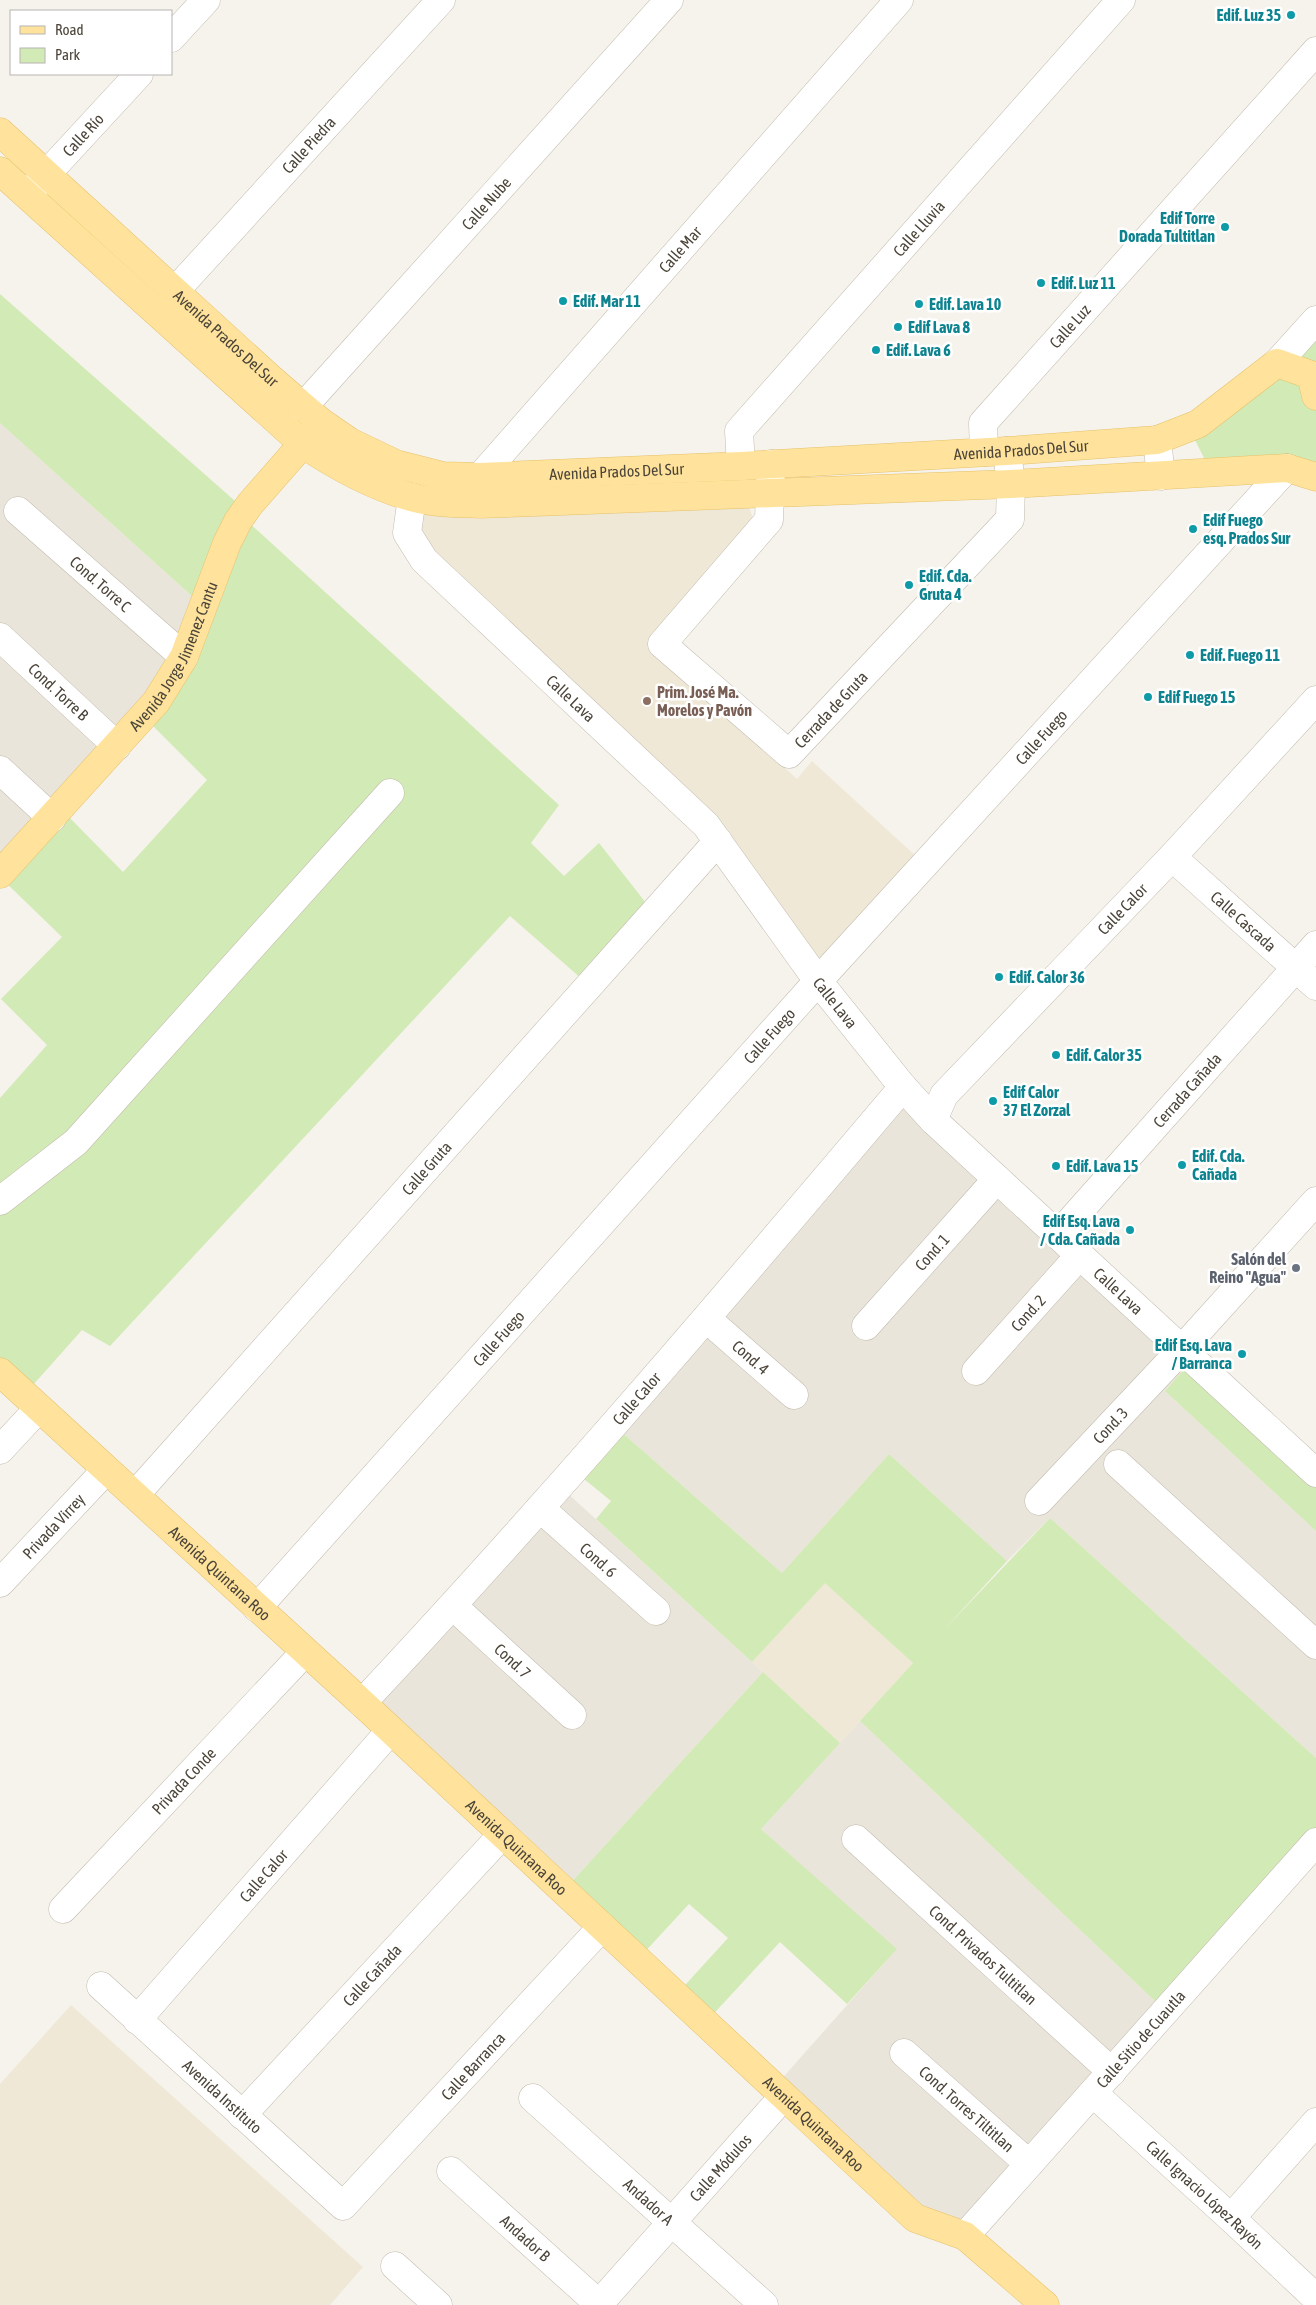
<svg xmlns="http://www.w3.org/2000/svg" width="1316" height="2305" viewBox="0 0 1316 2305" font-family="'Asap Condensed',sans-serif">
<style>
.residential{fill:#eae5da}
.education{fill:#efe8d6}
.green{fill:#d2eab5}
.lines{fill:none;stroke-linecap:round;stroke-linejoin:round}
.minor-casing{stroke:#c2bbae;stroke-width:29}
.major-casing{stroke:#e6c16a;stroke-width:29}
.minor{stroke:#fff;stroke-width:28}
.major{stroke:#ffe39c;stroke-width:28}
.culture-dot{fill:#0f9aa8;stroke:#fff;stroke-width:2}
.education-dot{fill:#8d6e63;stroke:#fff;stroke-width:2}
.worship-dot{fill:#6b7280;stroke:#fff;stroke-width:2}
.labels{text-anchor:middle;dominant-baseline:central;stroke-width:5;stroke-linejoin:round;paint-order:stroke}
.culture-label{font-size:16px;font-weight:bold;fill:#0d838f;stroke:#fff;text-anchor:start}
.street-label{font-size:16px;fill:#4b4439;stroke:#fff}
.education-label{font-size:16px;font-weight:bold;fill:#785e54;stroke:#fff;text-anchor:start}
.worship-label{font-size:16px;font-weight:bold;fill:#5b616d;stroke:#fff;text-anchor:end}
</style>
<rect width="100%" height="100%" fill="#f6f3ec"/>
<!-- residential -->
<path class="residential" d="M0,423L204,607L184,657L0,879Z
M910,1093L1193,1359L1165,1391L1316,1531V1758L1050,1518L1007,1561L889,1454L782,1573L618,1429Z
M564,1490L763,1672L567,1887L373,1709Z
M860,1721L1157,2003L959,2223L905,2199L778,2083L895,1951L761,1829Z"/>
<!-- education -->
<path class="education" d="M747,501L755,524L647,641L797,779L812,761L918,858L817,968L716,828L420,546L419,512L480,519Z
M825,1582L913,1663L840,1743L752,1662Z
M71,2005L363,2267L330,2305H0V2084Z"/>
<!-- green -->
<path class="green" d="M0,294L251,515L247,521L559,805L531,843L564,876L599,843L646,903L583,980L510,916L110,1346L82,1330L25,1394L0,1373V1098L47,1045L1,999L62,937L1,878L64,812L123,872L207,780L147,720L204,607L0,423Z
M1316,323V365L1282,361Z
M1278,366L1309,378L1316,406V474L1210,470L1195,440L1233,399Z
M1193,1359L1316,1469V1531L1165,1391Z
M618,1429L782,1573L889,1454L1007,1561L941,1633L1050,1518L1316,1758V1838L1157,2003L860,1721L913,1663L825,1583L752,1662L596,1519L611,1501L578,1474Z
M763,1672L840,1743L761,1829L897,1949L847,2004L780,1942L706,2022L676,1995L728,1938L689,1904L640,1957L567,1887Z"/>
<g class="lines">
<!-- minor casing -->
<g class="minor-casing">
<g id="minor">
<path d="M171,38L206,0"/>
<path id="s1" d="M30,192L139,74"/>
<path id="s2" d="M175,291L441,0"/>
<path d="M1277,363L1316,320"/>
<path id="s3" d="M303,407L669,0"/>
<path d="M1157,440L1161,476"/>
<path id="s4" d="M984,452L983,423L1316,51"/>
<path id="s5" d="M771,464L769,520L662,644L789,754L1010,519L1011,484L1007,451"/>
<path id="s6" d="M741,466L739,431L1121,0"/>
<path id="s7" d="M480,496V477L899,0"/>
<path id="s8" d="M412,497L407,533L424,560L706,825L818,981L903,1087L933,1120L1316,1473"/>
<path id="s9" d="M18,511L184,657"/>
<path id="s10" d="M0,637L117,746"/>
<path d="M0,770L52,818"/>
<path id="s11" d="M1172,857L1316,986"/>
<path id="s12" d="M933,1120L944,1095L1172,857L1316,700"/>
<path d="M0,1201L76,1142L390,793"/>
<path id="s13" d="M1058,1235L1316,945"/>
<path id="s14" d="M707,1319L794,1395"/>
<path id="s15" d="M866,1326L997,1179"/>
<path id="s16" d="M976,1371L1080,1255"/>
<path d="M0,1450L39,1408"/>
<path d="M1118,1464L1316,1645"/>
<path id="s17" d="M135,1495L718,841"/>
<path id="s18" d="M1039,1501L1182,1349L1316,1201"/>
<path id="s19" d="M540,1508L656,1611"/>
<path id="s20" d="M0,1583L106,1470"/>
<path id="s21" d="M453,1606L572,1715"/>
<path id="s22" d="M257,1608L818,981L1287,468"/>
<path id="s23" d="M362,1703C549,1504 726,1296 903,1087"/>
<path id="s24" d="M856,1839L1112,2072"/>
<path id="s25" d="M63,1909L305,1652"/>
<path id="s26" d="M101,1986L343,2206L602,1927"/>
<path id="s27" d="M137,2020L390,1731"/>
<path id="s28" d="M904,2053L1029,2164"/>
<path id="s29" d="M1093,2093L1231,2218L1316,2298"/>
<path id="s30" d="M533,2098L764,2305"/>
<path id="s31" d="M242,2115L502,1835"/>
<path id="s32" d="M451,2171L600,2305"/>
<path d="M1231,2218L1316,2122"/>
<path id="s33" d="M965,2236L1316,1842"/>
<path d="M395,2266L438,2305"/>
<path id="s34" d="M598,2305L783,2097"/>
</g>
</g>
<!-- major casing -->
<g class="major-casing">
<g id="major">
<path id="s35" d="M0,132L270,378L321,422L350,442L396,464L443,476L480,477L741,466L1007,451L1157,440L1198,424L1277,363L1311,375L1316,396"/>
<path d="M0,171L303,444C336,466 372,486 411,497C432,503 457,503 480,504L1011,484L1287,468L1316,477"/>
<path id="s36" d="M0,874L156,702L184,657L227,543L238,521L250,504L314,431"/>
<path id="s37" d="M0,1372L362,1703L915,2218L965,2236L1045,2305"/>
</g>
</g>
<!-- minor -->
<use href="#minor" class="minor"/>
<!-- major -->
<use href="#major" class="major"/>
</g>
<!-- markers -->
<g class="culture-dot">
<circle cx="1291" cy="15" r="5"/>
<circle cx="1225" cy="227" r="5"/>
<circle cx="1041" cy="283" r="5"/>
<circle cx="563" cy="301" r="5"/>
<circle cx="919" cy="304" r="5"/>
<circle cx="898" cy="327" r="5"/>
<circle cx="876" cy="350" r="5"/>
<circle cx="1193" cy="529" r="5"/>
<circle cx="909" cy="585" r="5"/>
<circle cx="1190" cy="655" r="5"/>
<circle cx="1148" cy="697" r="5"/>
<circle cx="999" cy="977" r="5"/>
<circle cx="1056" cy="1055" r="5"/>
<circle cx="993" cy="1101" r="5"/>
<circle cx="1182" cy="1165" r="5"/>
<circle cx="1056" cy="1166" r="5"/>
<circle cx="1130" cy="1230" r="5"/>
<circle cx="1242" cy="1354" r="5"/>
</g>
<circle class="education-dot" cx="647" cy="701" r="5"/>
<circle class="worship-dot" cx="1296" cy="1268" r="5"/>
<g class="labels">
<!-- culture labels -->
<g class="culture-label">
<text x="1281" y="15" text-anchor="end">Edif. Luz 35</text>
<text x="1215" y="218" text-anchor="end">Edif Torre<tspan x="1215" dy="18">Dorada Tultitlan</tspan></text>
<text x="1051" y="283">Edif. Luz 11</text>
<text x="573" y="301">Edif. Mar 11</text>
<text x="929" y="304">Edif. Lava 10</text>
<text x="908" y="327">Edif Lava 8</text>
<text x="886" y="350">Edif. Lava 6</text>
<text x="1203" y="520">Edif Fuego<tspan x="1203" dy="18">esq. Prados Sur</tspan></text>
<text x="919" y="576">Edif. Cda.<tspan x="919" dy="18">Gruta 4</tspan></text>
<text x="1200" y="655">Edif. Fuego 11</text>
<text x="1158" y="697">Edif Fuego 15</text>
<text x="1009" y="977">Edif. Calor 36</text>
<text x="1066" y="1055">Edif. Calor 35</text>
<text x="1003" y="1092">Edif Calor<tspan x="1003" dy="18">37 El Zorzal</tspan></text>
<text x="1192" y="1156">Edif. Cda.<tspan x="1192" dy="18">Cañada</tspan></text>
<text x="1066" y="1166">Edif. Lava 15</text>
<text x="1120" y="1221" text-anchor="end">Edif Esq. Lava<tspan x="1120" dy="18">/ Cda. Cañada</tspan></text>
<text x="1232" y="1345" text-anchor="end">Edif Esq. Lava<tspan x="1232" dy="18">/ Barranca</tspan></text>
</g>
<!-- street labels -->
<g class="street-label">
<text stroke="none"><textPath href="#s1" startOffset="78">Calle Río</textPath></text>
<text stroke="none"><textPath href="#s2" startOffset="198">Calle Piedra</textPath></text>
<text stroke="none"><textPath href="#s3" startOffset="274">Calle Nube</textPath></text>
<text stroke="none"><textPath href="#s6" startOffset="306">Calle Lluvia</textPath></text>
<text stroke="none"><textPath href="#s7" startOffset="322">Calle Mar</textPath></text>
<text stroke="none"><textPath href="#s4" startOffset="159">Calle Luz</textPath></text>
<text stroke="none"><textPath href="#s35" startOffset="306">Avenida Prados Del Sur</textPath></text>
<text stroke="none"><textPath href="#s35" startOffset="1146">Avenida Prados Del Sur</textPath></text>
<text stroke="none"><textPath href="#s35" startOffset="741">Avenida Prados Del Sur</textPath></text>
<text stroke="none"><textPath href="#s9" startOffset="110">Cond. Torre C</textPath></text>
<text stroke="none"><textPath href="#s36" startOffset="281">Avenida Jorge Jimenez Cantu</textPath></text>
<text stroke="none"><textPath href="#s10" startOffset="80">Cond. Torre B</textPath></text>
<text stroke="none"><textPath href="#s8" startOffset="270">Calle Lava</textPath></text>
<text stroke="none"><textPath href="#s5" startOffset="449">Cerrada de Gruta</textPath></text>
<text stroke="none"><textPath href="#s22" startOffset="1172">Calle Fuego</textPath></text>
<text stroke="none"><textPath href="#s12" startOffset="285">Calle Calor</textPath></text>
<text stroke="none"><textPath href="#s11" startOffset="96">Calle Cascada</textPath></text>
<text stroke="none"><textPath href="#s8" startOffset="675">Calle Lava</textPath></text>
<text stroke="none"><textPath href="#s22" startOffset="768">Calle Fuego</textPath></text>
<text stroke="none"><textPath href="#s13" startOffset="194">Cerrada Cañada</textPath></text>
<text stroke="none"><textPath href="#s17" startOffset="438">Calle Gruta</textPath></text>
<text stroke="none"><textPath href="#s15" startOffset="99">Cond. 1</textPath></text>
<text stroke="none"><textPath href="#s8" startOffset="1080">Calle Lava</textPath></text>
<text stroke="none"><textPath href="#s16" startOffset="78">Cond. 2</textPath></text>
<text stroke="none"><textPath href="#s22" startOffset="362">Calle Fuego</textPath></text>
<text stroke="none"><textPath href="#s14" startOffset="58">Cond. 4</textPath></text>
<text stroke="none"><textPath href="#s23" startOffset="410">Calle Calor</textPath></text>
<text stroke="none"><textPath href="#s18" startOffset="104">Cond. 3</textPath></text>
<text stroke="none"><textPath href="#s20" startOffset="78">Privada Virrey</textPath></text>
<text stroke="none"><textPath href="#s19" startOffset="78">Cond. 6</textPath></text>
<text stroke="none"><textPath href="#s37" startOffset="298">Avenida Quintana Roo</textPath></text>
<text stroke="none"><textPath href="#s21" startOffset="81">Cond. 7</textPath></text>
<text stroke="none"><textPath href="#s25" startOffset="176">Privada Conde</textPath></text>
<text stroke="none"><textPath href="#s37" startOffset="702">Avenida Quintana Roo</textPath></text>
<text stroke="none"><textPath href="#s27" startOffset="192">Calle Calor</textPath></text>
<text stroke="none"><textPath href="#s24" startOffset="172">Cond. Privados Tultitlan</textPath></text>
<text stroke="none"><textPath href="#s31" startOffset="191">Calle Cañada</textPath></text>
<text stroke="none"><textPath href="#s33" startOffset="264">Calle Sitio de Cuautla</textPath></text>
<text stroke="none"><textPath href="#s26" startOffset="518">Calle Barranca</textPath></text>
<text stroke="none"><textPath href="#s26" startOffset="164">Avenida Instituto</textPath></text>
<text stroke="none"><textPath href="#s28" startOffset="84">Cond. Torres Tiltitlan</textPath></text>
<text stroke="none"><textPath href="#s37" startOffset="1108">Avenida Quintana Roo</textPath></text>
<text stroke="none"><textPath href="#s34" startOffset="184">Calle Módulos</textPath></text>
<text stroke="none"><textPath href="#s29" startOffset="151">Calle Ignacio López Rayón</textPath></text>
<text stroke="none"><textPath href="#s30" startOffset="155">Andador A</textPath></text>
<text stroke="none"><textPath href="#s32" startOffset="100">Andador B</textPath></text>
</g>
<!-- education labels -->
<g class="education-label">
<text x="657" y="692">Prim. José Ma.<tspan x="657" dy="18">Morelos y Pavón</tspan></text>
</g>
<!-- worship labels -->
<g class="worship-label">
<text x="1286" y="1259">Salón del<tspan x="1286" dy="18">Reino "Agua"</tspan></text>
</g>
</g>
<!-- legend -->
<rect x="10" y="10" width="162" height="65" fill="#ffffff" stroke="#b7b4b0"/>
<rect x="20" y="26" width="25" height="8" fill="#ffe39c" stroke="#b7b4b0"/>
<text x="55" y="35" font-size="15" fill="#4b4439">Road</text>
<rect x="20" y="48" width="25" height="15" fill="#d2eab5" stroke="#b7b4b0"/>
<text x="55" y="60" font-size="15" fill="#4b4439">Park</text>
</svg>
